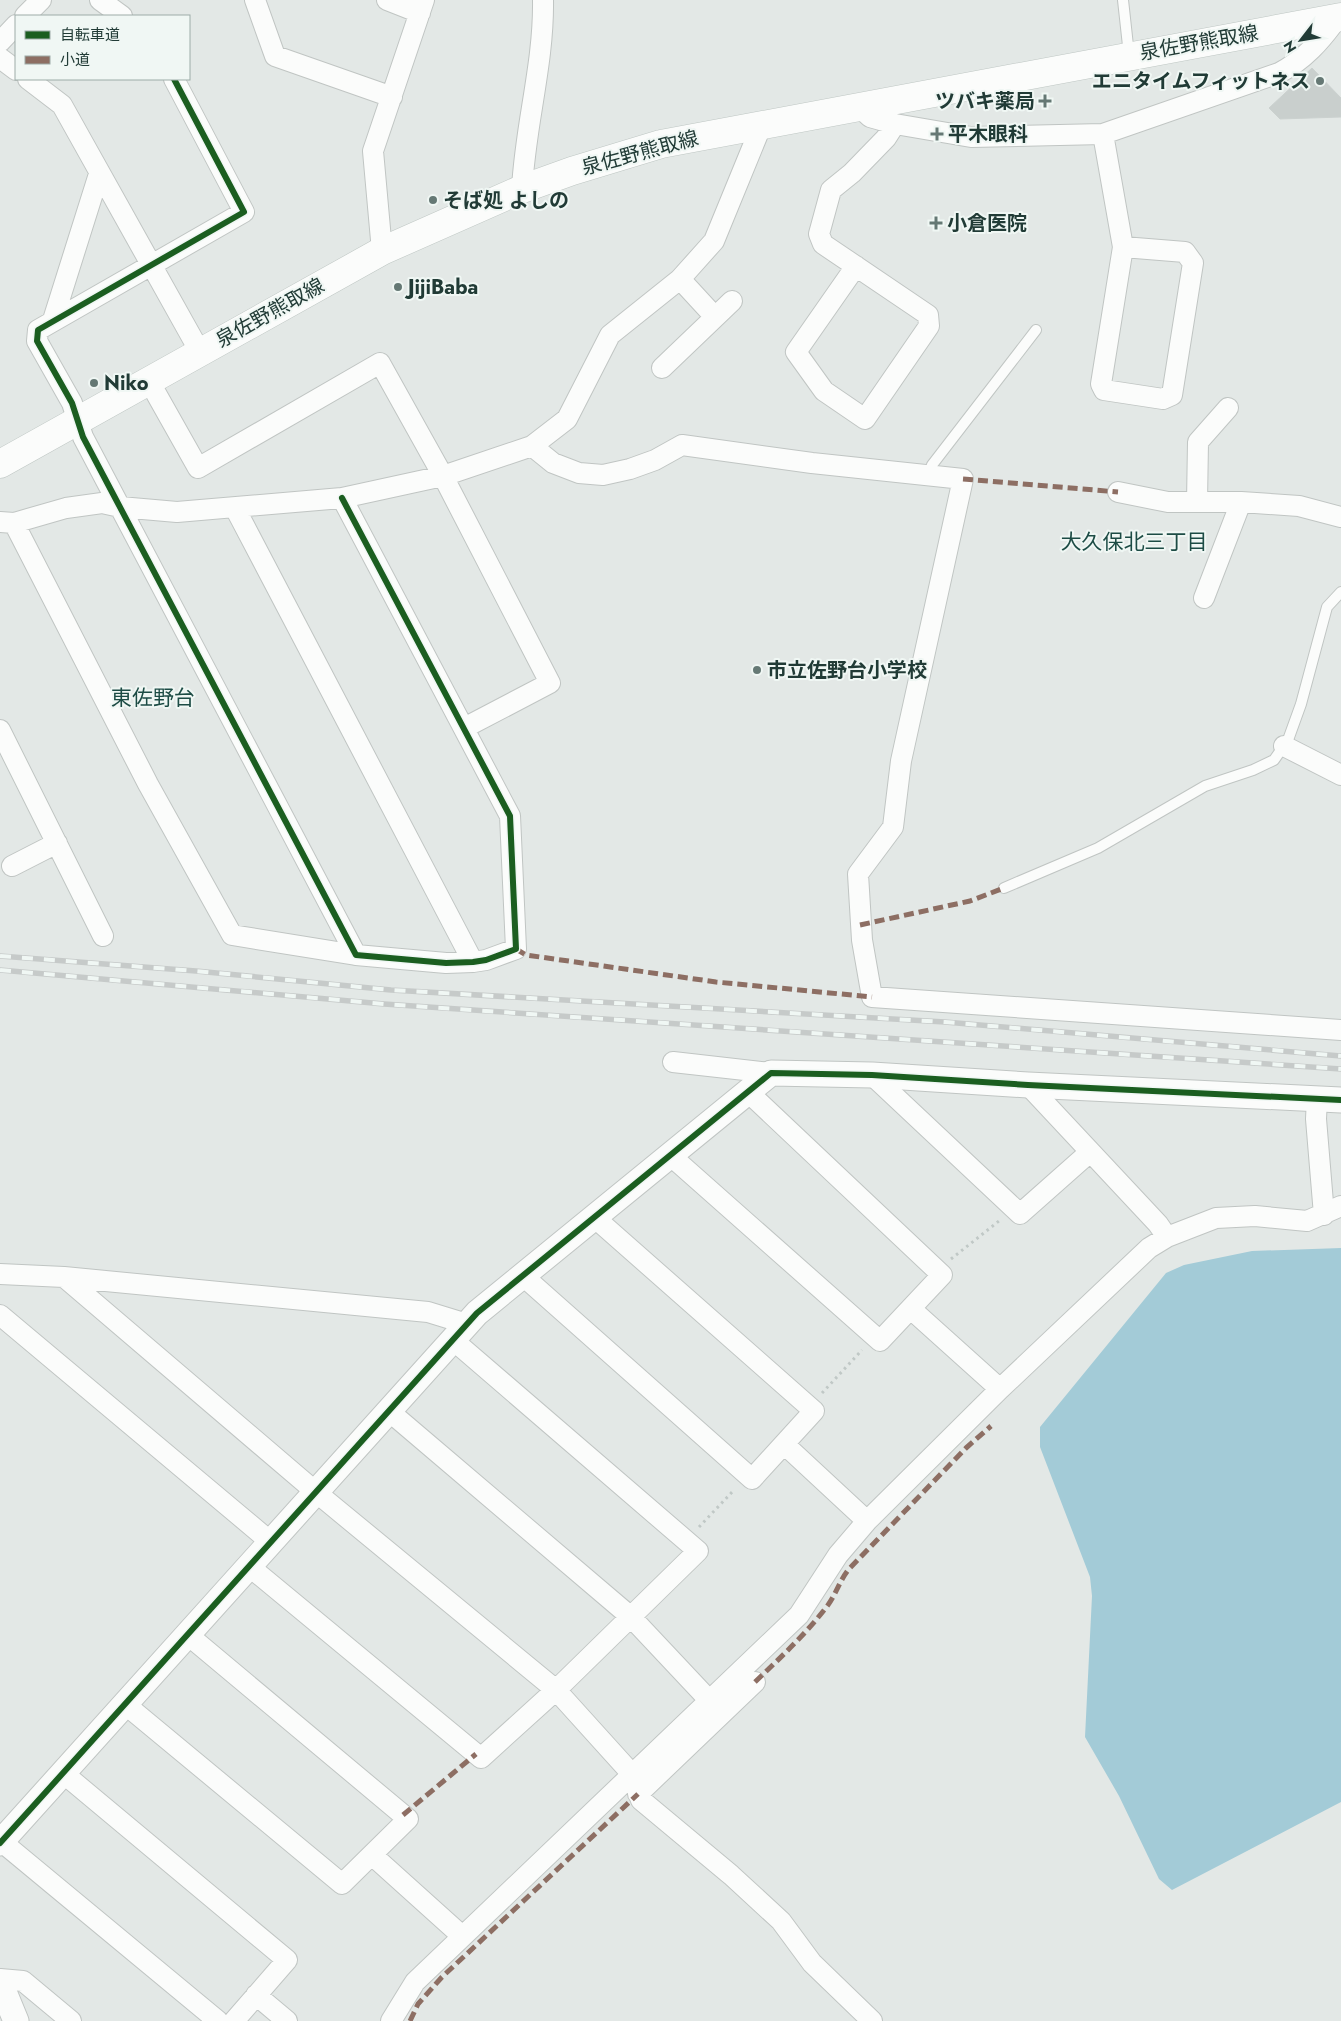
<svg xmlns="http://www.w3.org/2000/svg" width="1341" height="2021" viewBox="0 0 1341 2021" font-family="Jost,'Noto Sans JP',sans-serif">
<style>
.water{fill:#a3cbd7}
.building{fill:#c9cfcd;stroke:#cbd1cf}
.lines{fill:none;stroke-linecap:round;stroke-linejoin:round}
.service-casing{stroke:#c0c5c3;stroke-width:12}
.minor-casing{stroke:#c0c5c3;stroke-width:22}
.tertiary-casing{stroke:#c0c5c3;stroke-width:27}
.secondary-casing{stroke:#bec6c3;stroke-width:29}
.path{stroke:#c0c8c6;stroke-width:3;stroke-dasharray:2.5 4;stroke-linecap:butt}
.service{stroke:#fbfcfb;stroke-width:10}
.minor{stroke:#fbfcfb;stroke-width:20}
.tertiary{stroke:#fbfcfb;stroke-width:25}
.secondary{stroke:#fbfcfb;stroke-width:28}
.rail-casing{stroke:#c6cac9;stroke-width:5.5}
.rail{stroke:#f0f7f4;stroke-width:4;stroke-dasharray:11;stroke-linecap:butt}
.quiet{stroke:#8d6e63;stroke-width:5;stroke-dasharray:10 5;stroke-linecap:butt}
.cycleway-casing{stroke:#f0f7f4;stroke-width:9}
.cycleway{stroke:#1b5e20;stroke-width:6}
.poi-dot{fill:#657874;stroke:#f0f7f4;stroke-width:2}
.labels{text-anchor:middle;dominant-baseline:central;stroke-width:4;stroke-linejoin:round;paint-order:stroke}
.street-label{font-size:20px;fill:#213b36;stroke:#f0f7f4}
.poi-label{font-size:20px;font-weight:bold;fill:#213b36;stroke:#f0f7f4;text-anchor:start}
.neighbourhood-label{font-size:21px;fill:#1d4c45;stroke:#f0f7f4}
</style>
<rect width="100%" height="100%" fill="#e3e8e6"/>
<!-- water -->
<path class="water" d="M1341,1248V1802L1172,1890L1159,1879L1119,1796L1085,1737L1092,1596L1090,1577L1040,1447V1427L1166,1273L1184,1265L1252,1251Z"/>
<!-- building -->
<path class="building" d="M1312,68L1341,98V117L1280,119L1269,108Z"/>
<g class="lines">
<!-- service casing -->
<g class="service-casing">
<path id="service" d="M1123,0L1129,55
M928,476L932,465L1036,330
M1004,888L1098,848L1205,786L1253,770L1274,760L1288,740L1301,704L1327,607L1341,592"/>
</g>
<!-- minor casing -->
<g class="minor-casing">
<path id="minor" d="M100,0L122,16
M255,0L275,56L392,97
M387,0L420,13
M25,16L41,0
M0,42L16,25
M0,58L16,70
M28,79L62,105L200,352
M174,79L244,212L38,330L37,341L72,403L83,437L112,492L356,955L446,963L473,962L486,960L516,949L510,816L342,498
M858,106L870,117L895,124L971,137L1103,134L1279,73C1304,60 1321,41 1338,17
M1103,134L1123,247L1101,384L1104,390L1163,399L1172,395L1193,263L1185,252L1123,247
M522,189C525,126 544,64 543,0
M382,251L373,151L424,0
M856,266L796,352L824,391L865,419L929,326L928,315L823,244L819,234L831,190L852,173L886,138L895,124
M680,279L715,317
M53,320L99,174
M662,368L732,301
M149,381L198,468L380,363L443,476L550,683L464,728
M532,446L553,463L579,473L603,475L630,469L655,460L682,445L812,463L963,479L901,761L893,827L858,874L862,940L872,997L1341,1030
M1118,492L1168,502H1241
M1197,502L1198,442L1228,408
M235,508L473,962
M0,522L14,523L66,508L102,503L120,507L177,512L342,498L443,476L532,446L567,419L610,335L680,279L714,241L762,124
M14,523L148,784L232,935L356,955
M1204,598L1241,502L1299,506L1341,517
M0,730L103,936
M1284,746L1341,775
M12,866L57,843
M673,1062L771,1073
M872,1075L1020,1214L1090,1152
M1028,1085L1158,1224L1167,1237
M1317,1098L1316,1119L1324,1215
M671,1156L880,1341L942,1275L748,1092
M0,1274L64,1277L428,1312L467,1324
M522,1275L752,1479L814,1411L594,1217
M64,1277L317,1493L556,1690L631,1773L641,1800L731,1875L781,1921L812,1963L872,2021
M911,1309L1000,1389
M0,1315L272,1543
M390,1412L631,1617L709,1700
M784,1444L867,1521
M250,1567L481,1758L556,1690L698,1551L453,1340
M126,1705L342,1884L408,1819L188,1635
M63,1773L287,1960L234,2021
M638,1794L755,1682
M2,1842L218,2021
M372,1855L462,1936
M0,1979L23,1981L71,2021
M256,1995L287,2021
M391,2021L415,1982L799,1615L838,1555L867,1521L1000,1389L1149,1248L1167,1237L1216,1218L1255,1216L1307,1221L1341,1206"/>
</g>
<!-- tertiary casing -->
<g class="tertiary-casing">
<path id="tertiary" d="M0,1843L477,1313L771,1073L872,1075L1028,1085L1341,1100
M0,1982L16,2021"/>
</g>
<!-- secondary casing -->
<g class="secondary-casing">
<path id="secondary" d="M0,464L382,251L522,189L572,171L661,144L1341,17"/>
</g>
<!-- path -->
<path class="path" d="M951,1259L999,1221
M822,1393L862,1350
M699,1527L734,1490"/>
<!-- service -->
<use href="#service" class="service"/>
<!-- minor -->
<use href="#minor" class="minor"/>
<!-- tertiary -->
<use href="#tertiary" class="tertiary"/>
<!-- secondary -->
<use href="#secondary" class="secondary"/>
<!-- rail casing -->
<g class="rail-casing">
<path id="rail" d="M0,956L196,971L391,990L945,1022L1341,1056
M0,970L384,1004L1341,1069"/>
</g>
<!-- rail -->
<use href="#rail" class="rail"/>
<!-- quiet -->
<path class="quiet" d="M963,479L1118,492
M860,925L970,901L1004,888
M516,949L526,955L716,982L872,997
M755,1682C781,1657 806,1634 828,1605C836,1594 840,1580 849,1569L966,1448L991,1426
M403,1815L476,1754
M410,2021L418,2004L442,1977L638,1794"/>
<!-- cycleway casing -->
<g class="cycleway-casing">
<path id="cycleway" d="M174,79L244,212L38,330L37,341L72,403L83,437L112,492L356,955L446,963L473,962L486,960L516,949L510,816L342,498
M0,1843L477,1313L771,1073L872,1075L1028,1085L1341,1100"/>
</g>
<!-- cycleway -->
<use href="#cycleway" class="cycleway"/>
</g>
<!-- markers -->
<g class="poi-dot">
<circle cx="1320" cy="81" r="5"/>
<path d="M1042.5 93.5h5v5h5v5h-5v5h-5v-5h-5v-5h5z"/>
<path d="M934.5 126.5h5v5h5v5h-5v5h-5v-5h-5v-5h5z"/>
<circle cx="433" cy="200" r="5"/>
<path d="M933.5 215.5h5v5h5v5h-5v5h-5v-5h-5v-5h5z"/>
<circle cx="398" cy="287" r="5"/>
<circle cx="94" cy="383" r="5"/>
<circle cx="757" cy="670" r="5"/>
</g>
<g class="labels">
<!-- street labels -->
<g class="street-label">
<text transform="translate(1199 43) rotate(-10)">泉佐野熊取線</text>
<text transform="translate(640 153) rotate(-15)">泉佐野熊取線</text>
<text transform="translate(270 313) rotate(-29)">泉佐野熊取線</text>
</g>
<!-- poi labels -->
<g class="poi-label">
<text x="1310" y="81" text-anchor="end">エニタイムフィットネス</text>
<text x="1035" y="101" text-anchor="end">ツバキ薬局</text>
<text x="948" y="134">平木眼科</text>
<text x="443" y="200">そば処 よしの</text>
<text x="947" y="223">小倉医院</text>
<text x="408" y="287">JijiBaba</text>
<text x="104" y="383">Niko</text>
<text x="767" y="670">市立佐野台小学校</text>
</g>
<!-- neighbourhood labels -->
<g class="neighbourhood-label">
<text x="1134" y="542">大久保北三丁目</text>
<text x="153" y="698">東佐野台</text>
</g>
</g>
<!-- legend -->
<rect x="15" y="15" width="175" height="65" fill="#f0f7f4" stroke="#9daca8"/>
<rect x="25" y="31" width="25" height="8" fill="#1b5e20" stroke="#9daca8"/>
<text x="60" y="40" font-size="15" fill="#213b36">自転車道</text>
<rect x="25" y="56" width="25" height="8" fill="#8d6e63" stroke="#9daca8"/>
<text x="60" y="65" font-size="15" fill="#213b36">小道</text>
<!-- north arrow -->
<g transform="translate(1301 40) rotate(239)" stroke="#f0f7f4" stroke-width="4" paint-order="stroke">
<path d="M0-4L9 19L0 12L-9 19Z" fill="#213b36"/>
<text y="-8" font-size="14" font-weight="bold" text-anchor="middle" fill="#213b36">N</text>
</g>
</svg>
